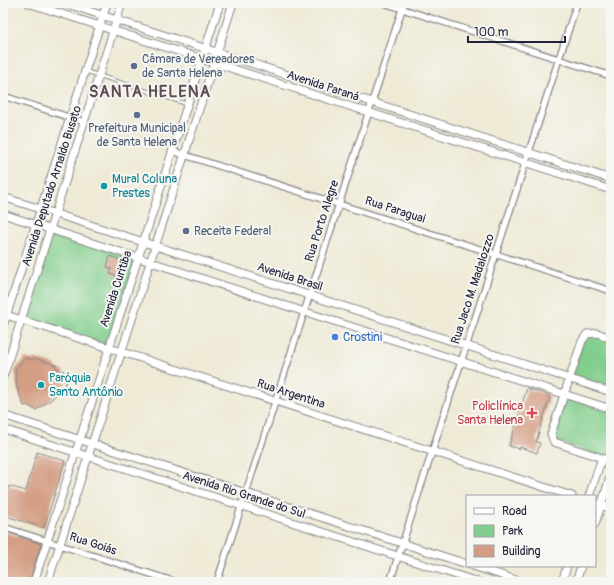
<svg xmlns="http://www.w3.org/2000/svg" width="614" height="585" viewBox="0 0 614 585" font-family="Pangolin,sans-serif">
<style>
.green{fill:#82ce8c;stroke:#527864}
.building{fill:#d49e84}
.lines{fill:none;stroke-linecap:round;stroke-linejoin:round}
.lane-casing{stroke:#888688;stroke-width:4.5}
.street-casing{stroke:#888688;stroke-width:8}
.secondary-casing{stroke:#888688;stroke-width:9}
.lane{stroke:#fff;stroke-width:2.5}
.street{stroke:#fff;stroke-width:5.5}
.secondary{stroke:#fff;stroke-width:7}
.service-dot{fill:#5c6f8a;stroke:#f6f6f2;stroke-width:1.5}
.culture-dot{fill:#0f9aa8;stroke:#f6f6f2;stroke-width:1.5}
.shop-dot{fill:#3f7fe0;stroke:#f6f6f2;stroke-width:1.5}
.health-dot{fill:#e0444e;stroke:#f6f6f2;stroke-width:1.5}
.labels{text-anchor:middle;dominant-baseline:central;stroke-width:4;stroke-linejoin:round;paint-order:stroke}
.service-label{font-size:12px;fill:#4e5e75;stroke:#f6f6f2;text-anchor:start}
.street-label{font-size:12px;fill:#22223b;stroke:#f6f6f2}
.culture-label{font-size:12px;fill:#0d838f;stroke:#f6f6f2;text-anchor:start}
.shop-label{font-size:12px;fill:#366cbe;stroke:#f6f6f2;text-anchor:start}
.health-label{font-size:12px;fill:#be3a42;stroke:#f6f6f2;text-anchor:end}
.district-label{font-size:16px;font-weight:bold;letter-spacing:1px;fill:#604d55;stroke:#f6f6f2}
</style>
<rect width="100%" height="100%" fill="#f6f6f2"/>
<filter id="ink" filterUnits="userSpaceOnUse"><feTurbulence type="fractalNoise" baseFrequency=".025" numOctaves="2"/><feDisplacementMap in="SourceGraphic" scale="8" xChannelSelector="R" yChannelSelector="G"/><feConvolveMatrix kernelMatrix="1 2 1 2 8 2 1 2 1" color-interpolation-filters="sRGB"/></filter>
<filter id="wash" filterUnits="userSpaceOnUse"><feTurbulence type="fractalNoise" baseFrequency=".012" numOctaves="4" result="noise"/><feDisplacementMap in="SourceGraphic" scale="16" xChannelSelector="R" yChannelSelector="G"/><feGaussianBlur stdDeviation="0.9" result="paint"/><feColorMatrix in="noise" values="0 0 0 0 0 0 0 0 0 0 0 0 0 0 0 0 0 1.4 0 .05"/><feComposite in="paint" operator="in"/></filter>
<g filter="url(#wash)">
<rect width="100%" height="100%" fill="#efead6"/>
<!-- green -->
<path class="green" d="M53,232L136,259L108,345L24,318Z
M597,335L611,340V390L572,377L584,341L589,336Z
M565,397L611,411V459L556,441L554,436Z"/>
<g id="blocks">
<!-- building -->
<path class="building" d="M110,256L121,260L119,265L125,267L121,277L110,274L112,269L107,267Z
M25,358L33,360L34,358L56,365V368L64,371L62,376L64,380L67,382L52,399L36,410L27,405L24,406L17,388L15,370Z
M527,388L550,396L536,442L540,443L537,453L520,447V449L509,446Z
M37,452L65,461L44,528L3,515V499L5,500L9,486L26,491Z
M3,531L41,544L29,582H3Z"/>
</g>
</g>
<g filter="url(#ink)">
<use href="#blocks" fill-opacity="0" stroke="#888688" stroke-width="1"/>
<g class="lines">
<!-- lane casing -->
<g class="lane-casing">
<path id="lane" d="M85,71L187,104"/>
</g>
<!-- street casing -->
<g class="street-casing">
<path id="street" d="M384,3L611,76
M3,96L84,122
M172,151L611,291
M3,527L176,582
M217,582L404,3
M390,582L577,3"/>
</g>
<!-- secondary casing -->
<g class="secondary-casing">
<path id="secondary" d="M28,3L611,190
M64,3L611,179
M3,197L611,392
M3,214L299,310L611,409
M3,314L572,496
M3,326L107,3
M611,338L597,333L587,334L582,341L551,434L554,442L611,461
M3,377L122,3
M3,415L467,564
M3,429L478,582
M589,496L602,458
M595,503L611,508
M595,524L611,475
M473,566L523,582
M34,582L220,3
M48,582L233,3
M562,582L567,566
M576,582L581,566"/>
</g>
<!-- lane -->
<use href="#lane" class="lane"/>
<!-- street -->
<use href="#street" class="street"/>
<!-- secondary -->
<use href="#secondary" class="secondary"/>
</g>
</g>
<!-- markers -->
<g class="service-dot">
<circle cx="134" cy="66" r="4"/>
<circle cx="137" cy="115" r="4"/>
<circle cx="186" cy="231" r="4"/>
</g>
<g class="culture-dot">
<circle cx="104" cy="186" r="4"/>
<circle cx="41" cy="385" r="4"/>
</g>
<circle class="shop-dot" cx="335" cy="337" r="4"/>
<path class="health-dot" d="M530 407h4v4h4v4h-4v4h-4v-4h-4v-4h4z"/>
<g class="labels">
<!-- service labels -->
<g class="service-label">
<text x="142" y="59">Câmara de Vereadores<tspan x="142" dy="14">de Santa Helena</tspan></text>
<text x="137" y="128" text-anchor="middle">Prefeitura Municipal<tspan x="137" dy="14">de Santa Helena</tspan></text>
<text x="194" y="231">Receita Federal</text>
</g>
<!-- street labels -->
<g class="street-label">
<text transform="translate(323 86) rotate(18)">Avenida Paraná</text>
<text transform="translate(52 186) rotate(-72)">Avenida Deputado Arnaldo Busato</text>
<text transform="translate(395 210) rotate(18)">Rua Paraguai</text>
<text transform="translate(322 221) rotate(-72)">Rua Porto Alegre</text>
<text transform="translate(290 277) rotate(18)">Avenida Brasil</text>
<text transform="translate(116 289) rotate(-72)">Avenida Curitiba</text>
<text transform="translate(473 289) rotate(-72)">Rua Jaco M. Madalozzo</text>
<text transform="translate(291 394) rotate(18)">Rua Argentina</text>
<text transform="translate(244 495) rotate(18)">Avenida Rio Grande do Sul</text>
<text transform="translate(93 544) rotate(18)">Rua Goiás</text>
</g>
<!-- culture labels -->
<g class="culture-label">
<text x="112" y="179">Mural Coluna<tspan x="112" dy="14">Prestes</tspan></text>
<text x="49" y="378">Paróquia<tspan x="49" dy="14">Santo Antônio</tspan></text>
</g>
<!-- shop labels -->
<g class="shop-label">
<text x="343" y="337">Crostini</text>
</g>
<!-- health labels -->
<g class="health-label">
<text x="523" y="406">Policlínica<tspan x="523" dy="14">Santa Helena</tspan></text>
</g>
<!-- district labels -->
<g class="district-label">
<text x="150" y="92">SANTA HELENA</text>
</g>
</g>
<!-- margin -->
<rect width="614" height="585" fill="none" stroke="#f6f6f2" stroke-width="16"/>
<!-- legend -->
<rect x="466" y="495" width="130" height="72" fill="#f6f6f2" stroke="#a1a1a9"/>
<rect x="474" y="508" width="20" height="6" fill="#ffffff" stroke="#a1a1a9"/>
<text x="502" y="515" font-size="12" fill="#22223b">Road</text>
<rect x="474" y="525" width="20" height="12" fill="#82ce8c" stroke="#a1a1a9"/>
<text x="502" y="535" font-size="12" fill="#22223b">Park</text>
<rect x="474" y="545" width="20" height="12" fill="#d49e84" stroke="#a1a1a9"/>
<text x="502" y="555" font-size="12" fill="#22223b">Building</text>
<!-- scale -->
<path d="M468 36v6h97v-6" fill="none" stroke="#22223b" stroke-width="2"/>
<text x="474" y="36" font-size="12" fill="#22223b" stroke="#f6f6f2" stroke-width="3" paint-order="stroke">100 m</text>
</svg>
